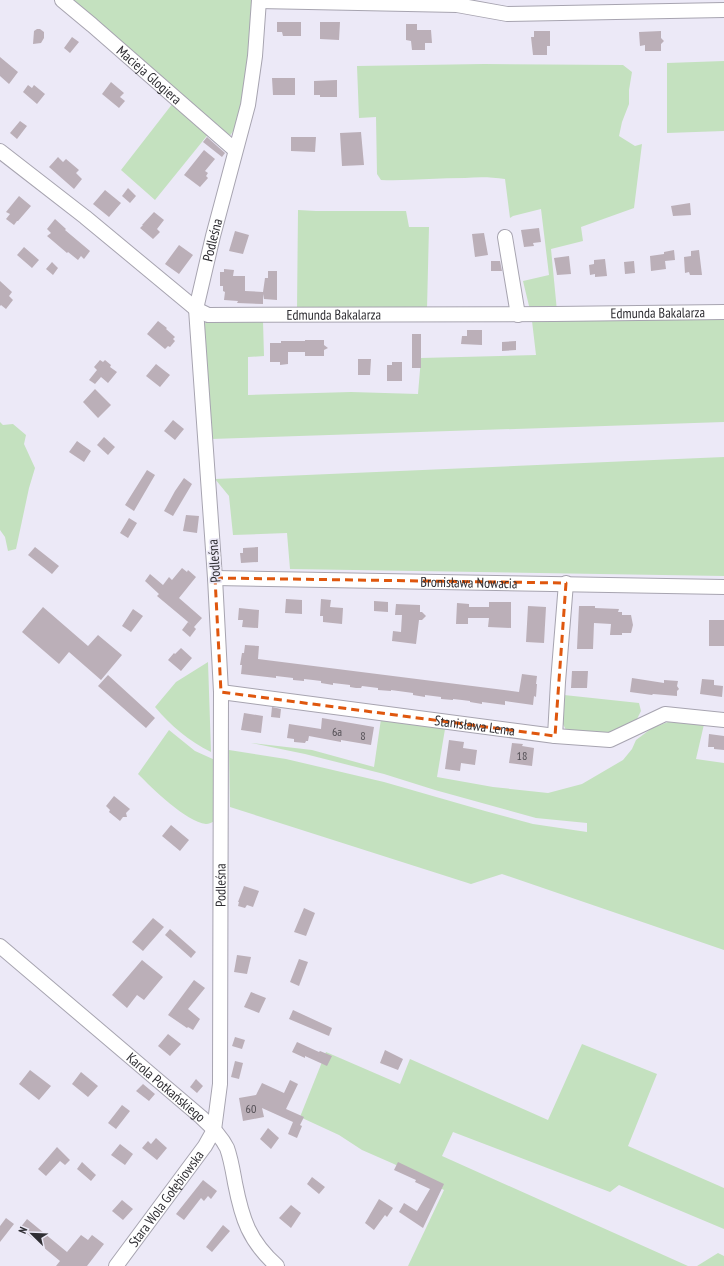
<svg xmlns="http://www.w3.org/2000/svg" width="724" height="1266" viewBox="0 0 724 1266" font-family="'PT Sans Narrow',sans-serif">
<style>
.green{fill:#c4e1bf}
.building{fill:#bbafb8}
.lines{fill:none;stroke-linecap:round;stroke-linejoin:round}
.minor-casing{stroke:#a7a4b0;stroke-width:16}
.minor{stroke:#fff;stroke-width:14}
.marked{fill:none;stroke:#df570e;stroke-width:3;stroke-dasharray:8 5;stroke-linejoin:round}
.labels{text-anchor:middle;dominant-baseline:central;stroke-width:3.5;stroke-linejoin:round;paint-order:stroke}
.number-label{font-size:12px;fill:#524e54}
.street-label{font-size:14px;fill:#2f2e33;stroke:#ece9f7}
</style>
<rect width="100%" height="100%" fill="#ece9f7"/>
<!-- green -->
<path class="green" d="M68,0H253L249,62L236,127L229,137Z
M724,61V131L667,133V63Z
M484,64L623,65L632,72L629,90V104L622,122L619,136L635,146L642,144L634,208L581,227L583,241L551,249L557,311L530,310L523,281L549,275L541,209L513,216L510,218L505,179C491,177 478,177 465,178C437,178 409,181 381,180L377,174L376,117L359,118L357,66Z
M173,103L210,132L155,200L121,170Z
M298,210L316,211H406L409,227H429L427,309L297,310Z
M724,318V422L211,439L203,326L207,321H263L264,356L248,357V395L351,392L418,394L421,358L536,355L532,321Z
M0,422L3,425L13,424L26,435L24,444L35,468L29,488L16,549L8,551L5,537L0,530Z
M724,457V576L290,569L287,533L233,535L229,496L215,479Z
M208,662L211,752C189,741 171,726 155,707L176,682Z
M564,695L639,703L641,711L637,719L607,736L573,731L566,730L563,724Z
M381,719L445,729L437,777L493,787L548,793L582,784L623,760L632,749L636,740L652,728L668,722L684,723L705,720L696,759L724,763V950L502,874L471,884L230,807L229,750L286,759L384,782L485,811L533,824L587,832V823L536,818L435,790L384,774L305,754L251,743L312,750L374,767Z
M169,730L195,751L215,760V821C212,822 209,824 206,824C186,822 152,788 138,774Z
M582,1044L657,1074L628,1146L724,1188V1229L619,1185L610,1192L453,1132L442,1156L688,1266H408L444,1190L394,1164L362,1150L339,1135L300,1117L326,1052L400,1084L410,1059L548,1120Z
M718,1253L724,1256V1266H697Z"/>
<!-- building -->
<path class="building" d="M277,22H301V36H283L282,32H277Z
M320,22H340L339,40L320,39Z
M406,24H417V30H431L432,43H425V50H412L411,41L406,40Z
M37,29H40L44,32V38L41,43L33,44L34,31Z
M534,31H550V46H547V55H533L531,37H534Z
M661,31V38L664,41L661,44V51H645V45L640,46L639,32Z
M72,37L79,42L70,53L64,48Z
M0,57L18,72L9,84L0,76Z
M272,78H295V95H273Z
M337,80V97H320V95H314V81Z
M111,82L124,93L120,97L125,101L119,108L102,94Z
M28,85L32,88L34,85L45,94L37,104L23,92Z
M20,121L27,126L17,139L10,133Z
M361,132L364,165L342,166L340,133Z
M207,137L225,153L222,157L203,142Z
M291,137H316L315,152L291,151Z
M204,150L215,159L205,171L208,173L206,176L208,178L200,187L184,175Z
M58,157L63,162L66,159L79,170L76,173L82,179L74,189L49,167Z
M128,188L136,196L130,203L122,196Z
M105,190L121,203L109,217L93,204Z
M19,196L31,206L18,221H17L14,225L6,219L10,214L6,212Z
M690,203L691,215L673,216L671,206Z
M154,212L164,220L157,229L160,232L153,239L140,228L143,225H142Z
M55,219L66,229L65,230L90,251L84,259L81,256L78,260L68,252L67,253L47,236L51,233L47,229Z
M539,228L541,242L533,243L534,246L524,247L521,230Z
M235,231L249,235L243,254L229,251Z
M484,233L488,255L475,257L472,234Z
M179,245L193,255L179,274L165,264Z
M24,247L39,260L32,268L17,255Z
M674,250L675,260L665,261L666,269L651,271L650,256L664,254V252Z
M699,250L702,275H690L689,272L685,273L684,257L691,256V251Z
M569,256L571,274L557,275L554,258Z
M605,259L607,276L595,277V274L590,275L589,265L594,264V260Z
M491,261H500L502,271H491Z
M634,261L635,273L625,274L624,262Z
M52,262L58,268L53,275L46,269Z
M224,269L234,270L233,276H245V291L263,292L265,278H268V271H277V300L264,299L263,294V304L237,303L238,301L224,300L225,292L223,291V286H220V272H224Z
M0,281L12,292L9,296L13,300L6,309L1,305L0,306Z
M158,321L167,328L166,329L175,337L173,339L175,341L170,347L168,346L165,349L147,334Z
M467,330H482V345L461,344L462,336H467Z
M412,334H421V368H412Z
M305,340H324V345L328,348L324,350V356H305V352H288V364L280,365V362H270V343H281V341H305Z
M516,341V350L502,351V342Z
M358,359H371L370,375H358Z
M100,360L103,362L105,360L111,365L110,367L117,372L108,383L101,377L95,384L89,380L97,370L94,367Z
M392,362H402V381H387V365H392Z
M156,364L170,375L160,387L146,376Z
M95,389L111,405L98,418L83,402Z
M173,420L184,429L175,440L164,431Z
M104,437L115,447L108,455L97,445Z
M77,441L91,451L84,462L69,452Z
M147,470L155,475L134,511L125,505Z
M184,478L192,484L173,516L164,511L175,491Z
M186,515L199,516L197,533L183,531Z
M129,518L137,523L128,538L120,533Z
M35,547L59,566L52,574L28,555Z
M258,547V562L241,563L240,553H243V548Z
M182,568L187,572L188,570L196,577L179,598L202,618L194,627L196,629L190,637L182,630L188,622L193,626L157,596L159,594L145,581L150,574L163,585L169,577L172,580Z
M286,599L302,600V614L285,613Z
M321,599L331,600L330,607L343,608L342,624L323,622V616H320Z
M374,601L388,602V612L374,611Z
M489,602H511V628L488,627L489,618H468V624H456L457,603L469,604V607H489Z
M396,604L420,605V612H422L426,616L422,620H419L416,644L392,641L393,631L401,632L402,615H395Z
M528,606L546,607L544,643L526,642Z
M579,606H595V608L619,609L618,612H622V615H631L633,625L631,633H622V635H610L611,624L594,623L593,649H577Z
M43,607L88,646L98,635L122,655L101,680L69,652L59,664L22,632Z
M239,608L259,610L258,628L242,627L243,620H238Z
M133,609L143,616L131,632L122,626Z
M709,620H724V646H709Z
M245,645L259,646L258,659L519,692L522,674L537,676L536,684H537L536,697L534,696L533,705L505,701V705L482,702V704L470,702V701L462,700L453,699V700L441,699V697L425,695V697L413,695V693L391,690V691L378,690V688L362,686L361,688H356L350,687V685L333,683V685L321,683V681L313,680L304,679V681L293,680V678L276,676V678L241,674L242,665H240L242,653H244Z
M181,648L192,658L181,671L168,660L174,653L175,654Z
M572,671H588L587,688H571Z
M108,675L155,718L146,728L98,686Z
M632,678L664,683V680L678,681L677,686L679,689L677,691V696L653,694L652,695L630,692Z
M702,679L714,680V685L723,686L722,697L700,694Z
M272,707L281,709L280,718L271,717Z
M244,713L263,716L261,733L241,730Z
M322,718L374,727L371,745L341,740V742L309,736L308,741H306L305,743L294,742V739L287,738L289,724L321,729Z
M709,734L724,736V750L714,749V747H708Z
M449,740L464,742L463,748L477,750L475,765L461,763L460,771L445,769Z
M512,743L523,744L522,746L534,748L532,766L509,763Z
M114,796L130,809L126,813L127,817H123L120,821L109,812L110,810L106,806Z
M171,825L189,840L180,851L162,836Z
M244,886L259,891L253,907L247,905L245,908L238,906L239,902H238Z
M304,908L315,913L306,936L294,932Z
M153,918L164,927L143,951L132,942Z
M170,929L196,952L191,958L165,935Z
M237,955L251,957L247,974L234,972Z
M299,959L308,962L299,986L290,982Z
M142,960L163,977L144,1000L137,995L127,1008L112,995Z
M194,980L205,988L188,1009L200,1019L193,1030L188,1027L187,1028L168,1015Z
M251,992L266,998L259,1013L244,1007Z
M293,1010L332,1028L329,1036L289,1019Z
M168,1034L181,1044L170,1056L158,1046Z
M235,1037L245,1040L242,1049L232,1046Z
M297,1042L319,1052L320,1051L332,1056L327,1066L305,1056V1058L292,1052Z
M385,1050L403,1059L398,1070L380,1063Z
M235,1061L243,1063L239,1079L231,1077Z
M30,1070L51,1086L39,1100L19,1084Z
M81,1072L98,1086L88,1097L72,1084Z
M196,1079L203,1086L197,1093L190,1087Z
M290,1080L298,1084L286,1109L304,1117L300,1125L302,1126L297,1138L288,1134L293,1122L262,1108L264,1117L243,1121L239,1098L256,1095L262,1083L284,1093Z
M143,1084L155,1094L149,1101L136,1091Z
M122,1105L130,1111L116,1129L108,1123Z
M268,1128L279,1138L271,1149L260,1139Z
M156,1138L167,1148L157,1160L142,1148L148,1141L151,1144Z
M120,1144L133,1154L125,1165L111,1155Z
M57,1147L70,1160L65,1165L60,1161L46,1176L38,1169Z
M82,1162L96,1175L91,1181L77,1169Z
M398,1162L444,1184L423,1228L399,1212L404,1203L417,1211L430,1189L415,1182L416,1180L394,1170Z
M312,1177L325,1187L319,1194L307,1184Z
M203,1180L217,1191L211,1199L208,1196L204,1201L201,1198L184,1220L176,1214Z
M379,1199L393,1208L387,1217L385,1215L374,1230L365,1223Z
M122,1200L133,1209L123,1220L112,1211Z
M291,1205L301,1213L291,1228L279,1218Z
M6,1218L14,1224L0,1242V1226Z
M27,1219L67,1252L81,1235L88,1240L92,1235L104,1244L87,1266H56L60,1261L20,1228Z
M223,1225L230,1231L212,1252L206,1247Z"/>
<g class="lines">
<!-- minor casing -->
<g class="minor-casing">
<g id="minor">
<path id="s1" d="M62,0L92,25L235,150"/>
<path d="M259,1L457,5L507,14L724,10"/>
<path id="s2" d="M0,151L85,217L196,309L208,315L554,314L724,312"/>
<path d="M505,237L518,315"/>
<path id="s3" d="M215,578L724,587"/>
<path id="s4" d="M221,692L555,736L610,740L665,714L724,720"/>
<path d="M555,736L558,682L566,583"/>
<path id="s5" d="M0,946L201,1117C211,1126 221,1136 227,1148C231,1159 233,1172 235,1183C242,1219 249,1241 277,1266"/>
<path id="s6" d="M116,1266L205,1146L214,1130L220,1084L221,692L215,578L196,309L213,236L248,105L255,56L259,0"/>
</g>
</g>
<!-- minor -->
<use href="#minor" class="minor"/>
</g>
<!-- marked area -->
<path class="marked" d="M215,578L566,583L555,736L221,692Z"/>
<g class="labels">
<!-- number labels -->
<g class="number-label">
<text x="337" y="731">6a</text>
<text x="363" y="735">8</text>
<text x="522" y="755">18</text>
<text x="251" y="1108">60</text>
</g>
<!-- street labels -->
<g class="street-label">
<text stroke="none"><textPath href="#s1" startOffset="115">Macieja Glogiera</textPath></text>
<text stroke="none"><textPath href="#s6" startOffset="1061">Podleśna</textPath></text>
<text stroke="none"><textPath href="#s2" startOffset="715">Edmunda Bakalarza</textPath></text>
<text stroke="none"><textPath href="#s2" startOffset="391">Edmunda Bakalarza</textPath></text>
<text transform="translate(214 561) rotate(-94)">Podleśna</text>
<text stroke="none"><textPath href="#s3" startOffset="254">Bronisława Nowacia</textPath></text>
<text stroke="none"><textPath href="#s4" startOffset="256">Stanisława Lema</textPath></text>
<text stroke="none"><textPath href="#s6" startOffset="413">Podleśna</textPath></text>
<text stroke="none"><textPath href="#s5" startOffset="218">Karola Potkańskiego</textPath></text>
<text stroke="none"><textPath href="#s6" startOffset="84">Stara Wola Gołębiowska</textPath></text>
</g>
</g>
<!-- north arrow -->
<g transform="translate(32 1234) rotate(293)" stroke="#ece9f7" stroke-width="3" paint-order="stroke">
<path d="M0-3L7 15L0 10L-7 15Z" fill="#2f2e33"/>
<text y="-6" font-size="11" font-weight="bold" text-anchor="middle" fill="#2f2e33">N</text>
</g>
</svg>
